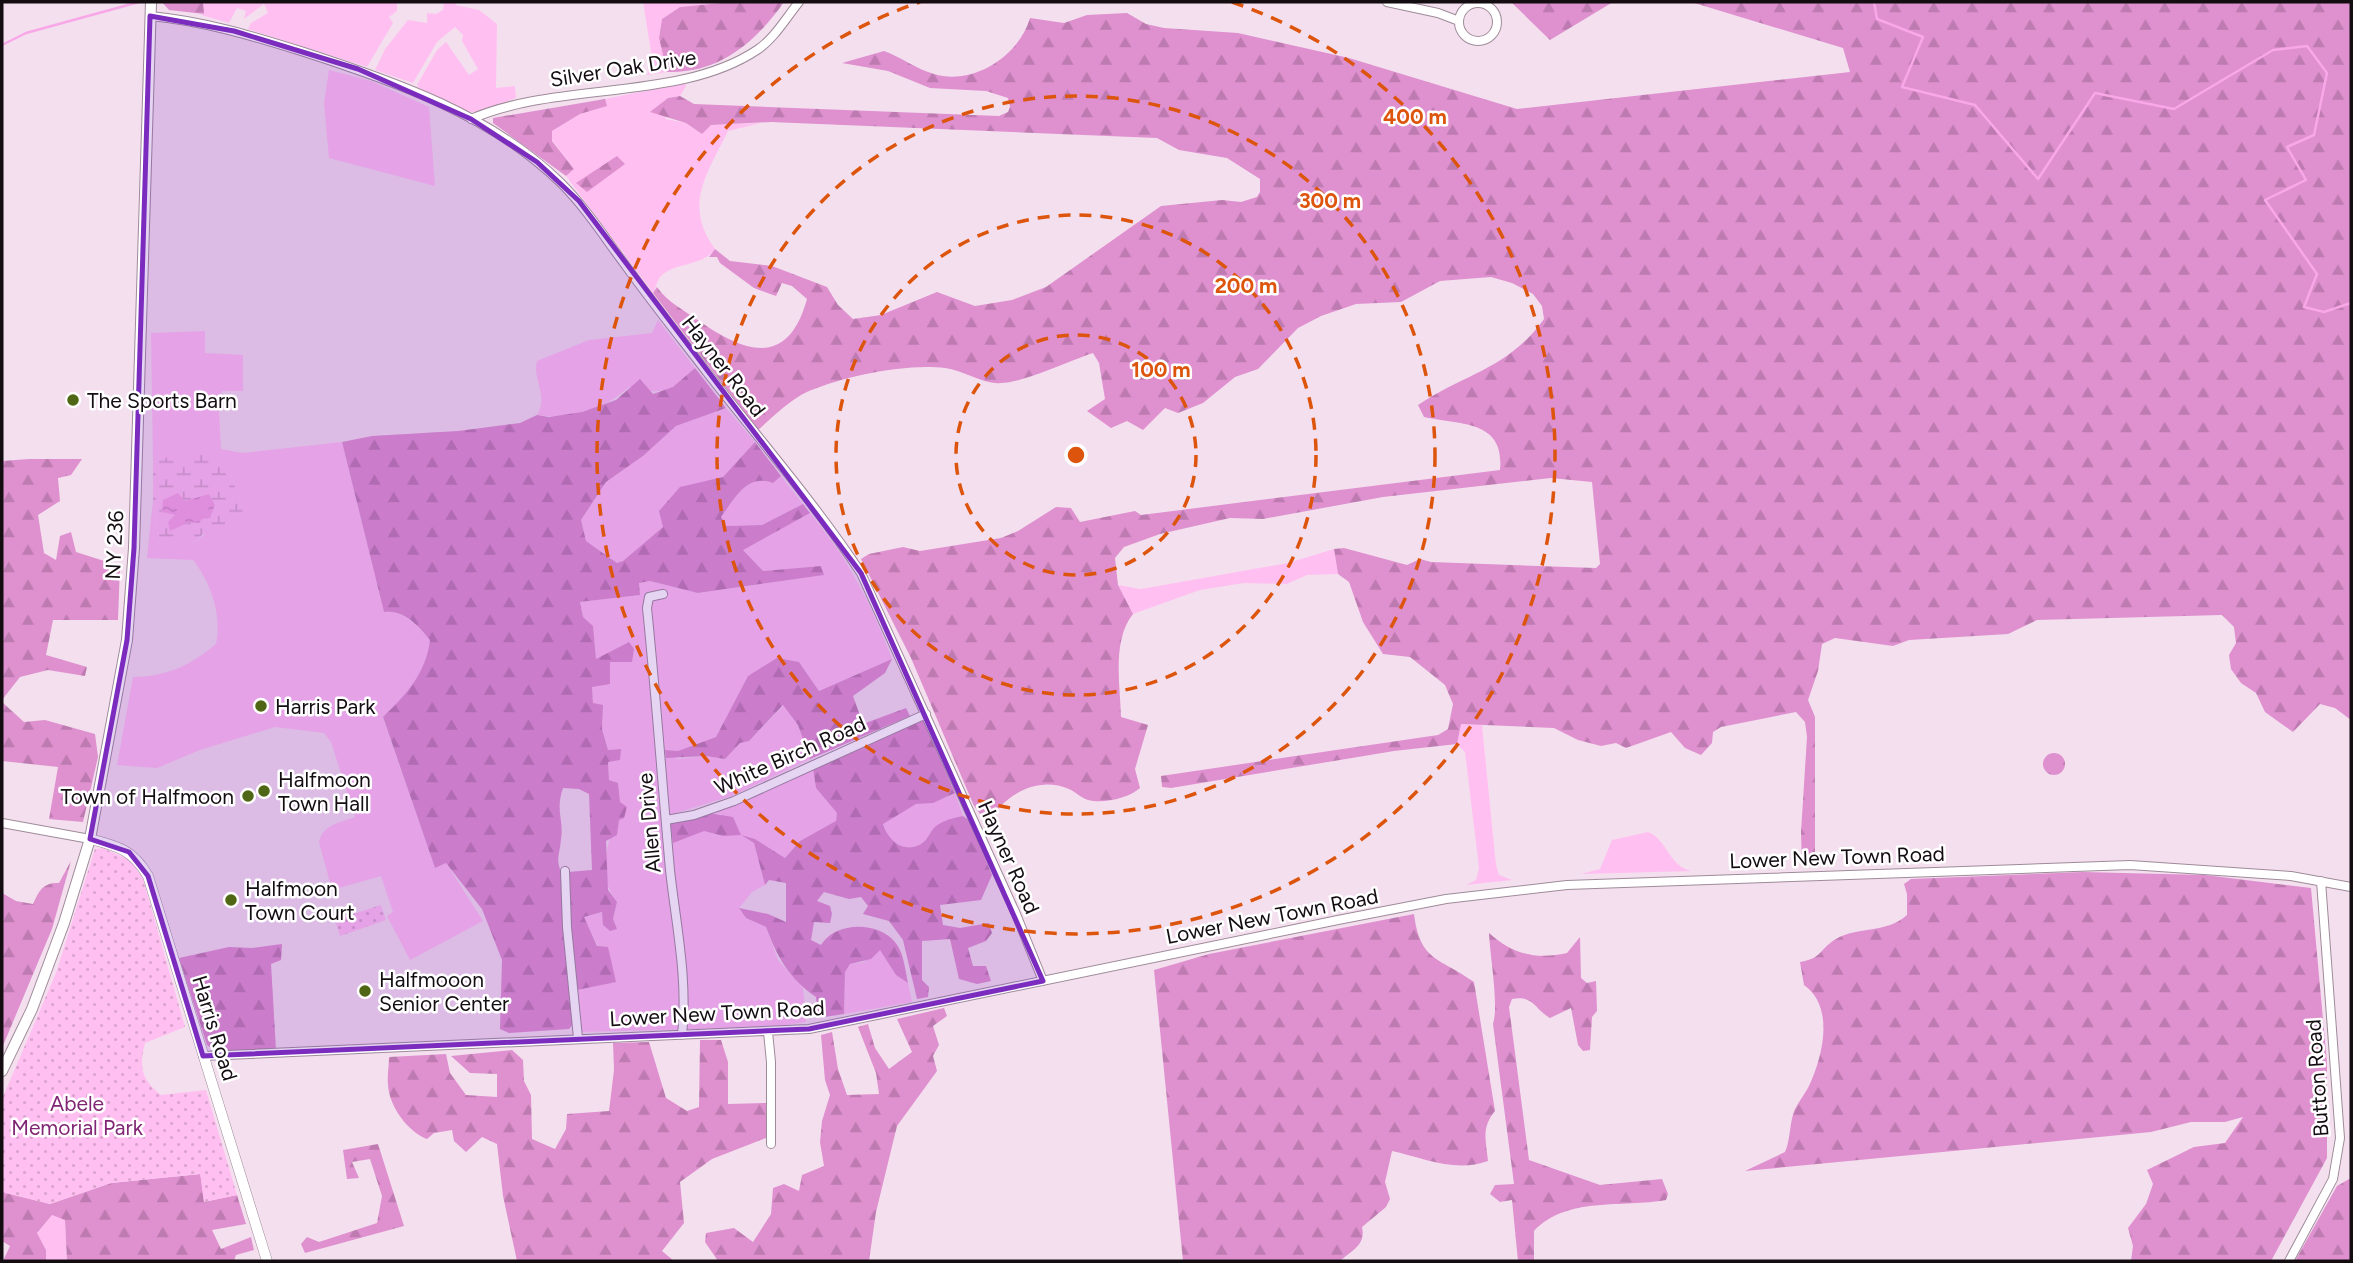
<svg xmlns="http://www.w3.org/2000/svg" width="2353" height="1263" viewBox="0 0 2353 1263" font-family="Figtree,sans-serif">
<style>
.grass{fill:#ffc0f1}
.forest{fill:url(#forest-firs)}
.wetland{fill:url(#wetland-marsh)}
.park{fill:url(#park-dots)}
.water{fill:url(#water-ripples)}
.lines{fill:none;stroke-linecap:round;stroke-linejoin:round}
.stream{stroke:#f8a7e7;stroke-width:2.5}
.minor-casing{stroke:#9e8b99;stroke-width:10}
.tertiary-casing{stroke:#9e8b99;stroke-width:11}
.secondary-casing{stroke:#9e8b99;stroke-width:12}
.minor{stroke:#fff;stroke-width:8}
.tertiary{stroke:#fff;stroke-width:10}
.secondary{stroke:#fff;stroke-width:10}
.marked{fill:#7b2cbf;fill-opacity:0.2;stroke:#7b2cbf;stroke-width:5;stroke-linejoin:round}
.ring{fill:none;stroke:#dd550c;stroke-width:3.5;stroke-dasharray:12 9}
.poi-dot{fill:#4f6614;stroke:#fff;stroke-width:2.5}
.labels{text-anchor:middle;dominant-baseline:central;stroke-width:5;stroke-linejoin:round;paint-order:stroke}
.street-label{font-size:21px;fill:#130d12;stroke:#fff}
.poi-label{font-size:21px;fill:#130d12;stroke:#fff;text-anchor:start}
.park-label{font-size:21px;fill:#812674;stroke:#fff}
.centre{fill:#dd550c;stroke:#fff;stroke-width:3.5}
.ring-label{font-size:21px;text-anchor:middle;font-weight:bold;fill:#dd550c;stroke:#fff;stroke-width:5;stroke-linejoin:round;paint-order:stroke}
</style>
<defs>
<pattern id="forest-firs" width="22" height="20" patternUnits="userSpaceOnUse" patternTransform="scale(1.75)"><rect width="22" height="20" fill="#df90cf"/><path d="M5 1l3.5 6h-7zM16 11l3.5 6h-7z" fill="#be7bb1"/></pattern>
<pattern id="wetland-marsh" width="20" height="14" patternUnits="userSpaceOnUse" patternTransform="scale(1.75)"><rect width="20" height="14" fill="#ffc0f1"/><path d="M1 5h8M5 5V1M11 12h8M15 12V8" fill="none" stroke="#daa4ce"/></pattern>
<pattern id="park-dots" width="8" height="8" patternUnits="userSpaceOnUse" patternTransform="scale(1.75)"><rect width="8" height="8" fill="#ffc0f1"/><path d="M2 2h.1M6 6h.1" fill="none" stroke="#daa4ce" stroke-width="1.8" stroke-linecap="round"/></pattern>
<pattern id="water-ripples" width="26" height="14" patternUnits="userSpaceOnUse" patternTransform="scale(1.75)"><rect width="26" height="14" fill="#f8a7e7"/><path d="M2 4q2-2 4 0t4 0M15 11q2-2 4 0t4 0" fill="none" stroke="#d48fc5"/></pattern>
</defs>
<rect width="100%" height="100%" fill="#f4dfef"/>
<!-- grass -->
<path class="grass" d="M203,2H397V11L389,17L393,23L367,67L248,29L251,23L268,13L264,4L244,19L246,11L237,8L229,23L201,15L204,14L201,3Z
M444,2H456V5L479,10L497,24L496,88L515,86L516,98L477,112H466L419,88L417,85L437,50L446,42L469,75L478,69L462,41L463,35L455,27L437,42L413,83L375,70L385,49L408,20L427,23V13L436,14L443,10Z
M643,2H731L680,7L662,19L659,38L667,72L647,75L652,58Z
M329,70L371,81L429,107L435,186L329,158L324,103Z
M684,83L686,86L680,96L668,98L660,105L666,119L686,123L702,134L711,125L761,123L728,131C707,174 683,205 715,249C701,268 675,261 660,277C657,281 656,288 653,293L566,176L574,169L552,140V131L580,114L606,106L605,99Z
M658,320L695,368C677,393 657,395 629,387C607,408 568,420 537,415C549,396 532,379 537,361L589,340L652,333Z
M205,331V353L243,355V391H223L218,396L221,449L242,453L342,442L384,612C403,610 418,626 430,640C426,673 406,695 383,718L435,868L446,863L483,921L410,960L387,916L393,912L381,876L332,890L319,842C323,824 340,823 355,817L331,742L324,733L275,727L200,750L157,768L117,765L133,677C166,677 191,665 216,644C222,614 211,583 193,560L147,558L153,500L159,545L179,540L195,542L227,516L243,511L230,472L169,457L153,462L151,333Z
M726,408L755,442L723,477L708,482L663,527L623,561L617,563L586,541L581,520L606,482L643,456L676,426Z
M781,476L803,504L762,525L726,526L720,517C735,498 747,473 773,483Z
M810,513C849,560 870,601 892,659L819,691L799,662L748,676L716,737L678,751L666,750L677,759L706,756L725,759L740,743L749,741L784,705L798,725L810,759L734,795L670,815L704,831L723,836L721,814L709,813L736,805L813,768L816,788L837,813L836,822L800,841L785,858L755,839L744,837L754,843L765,885L752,892L739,908L746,918L766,927L778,960L803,988L806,1022L772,1027L581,1032L577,990L616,981L583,917L603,912L613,919L617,902C588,866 623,821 618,783L609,780L608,762L620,749L608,750L602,729L603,706L593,703L592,686L609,661L632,662L629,642L596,660L593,626L583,617L580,602L640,595L639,583L650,581L699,593L823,575L821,566L763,571L742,549Z
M1334,549L1338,574L1307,575L1287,584L1244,583L1200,590L1133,614L1118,585L1140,589L1158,586L1288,563Z
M1460,724L1482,725L1496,865L1499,875L1512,880L1466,885L1476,880L1479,868L1465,752L1457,744Z
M955,793L963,816C953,818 944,820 936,827C930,831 928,840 921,844C902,854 888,840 883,823C892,816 905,807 917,804C931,801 942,801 955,793Z
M1648,832C1667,839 1669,867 1692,871L1581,874L1600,869L1612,840Z
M880,949L896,975L908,983L912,1002L844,1014L845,972L850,964L864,962Z
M52,1215L65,1219L67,1261H46V1250L37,1233Z"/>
<!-- forest -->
<path class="forest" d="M162,2H203L204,14L169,10Z
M731,2H784C756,42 719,74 667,72L659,38L662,19L680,7Z
M1511,2H1613L1550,40Z
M1691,2H2351V720L2335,708L2320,704L2293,732L2265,712L2256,693L2241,683L2231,669L2229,655L2236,643L2234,627L2222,615L2037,620L2008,634L1909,640L1893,646L1835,638L1822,644L1818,671L1808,700L1815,717V859L1809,866H1802L1801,832L1807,737L1805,722L1796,712L1721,727L1713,732L1712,743L1701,755L1685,748L1671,732L1626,748L1616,743L1601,746L1578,740L1554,728L1461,724L1457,744L1394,751L1171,788L1162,787L1161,776L1438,735L1448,729L1453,704L1445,685L1410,657L1383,654L1363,622L1349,582L1338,574L1334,549L1344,548L1407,565L1420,559L1431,562L1596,568L1600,564L1592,482L1551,478L1383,497L1263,519L1230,518L1160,534L1124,547L1115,558L1118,585L1133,614C1112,640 1120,684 1121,717L1148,725L1135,769L1140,788C1129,798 1103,804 1088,800C1081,798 1076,792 1069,789C1036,775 1004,796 987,823L974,806L911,658L861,559L869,554L903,547L920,551L1001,538L1018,531L1056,507L1071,508L1080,522L1135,511L1141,515L1500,470C1505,420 1461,425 1424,417L1418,405C1466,373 1508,369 1544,319L1542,306L1533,294L1512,283L1491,277L1440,281L1401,302L1356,304L1321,316L1298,328L1258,369L1235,377L1203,403L1178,413L1165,408L1143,430L1127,421L1111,428L1087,411L1105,399L1099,363L1093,353C1069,361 1025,382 1001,383C983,385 964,370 945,368C906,363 845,376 809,391C789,400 774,416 758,430L653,293L657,287C667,302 684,310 699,321C745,353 788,368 807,299L792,286L782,283L776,296L754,288L720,263L717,257H709L715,249L730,261L772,266L827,287L838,305L853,319L881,315L937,292L975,306L1012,300L1046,287L1161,206L1222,200L1241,202L1257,197L1260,192V179L1227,158L1179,150L1157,138L771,122L711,125L702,134L686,123L650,112L668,98L680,96L694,104L999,116L1008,112L1010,107L1008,98L986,91L930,88L888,71L842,63L884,51C901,57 916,69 934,74C973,86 1019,56 1030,18L1064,23L1087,15L1127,13L1146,24L1164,28L1238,33L1349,58L1517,109L1850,72L1843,48Z
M605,99L607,106L580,114L552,131V141L574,169L566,176L493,123V118Z
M617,156L625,164L587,192L576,183Z
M695,368L726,408L676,426L643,456L606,482L581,520L586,541L617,563L623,561L663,527L659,511L680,487L723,477L755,442L781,476L773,483C747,473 735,498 721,517L726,526L762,525L803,504L810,513L743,550L763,571L821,566L824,575L698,593L650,581L639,583L640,595L580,602L583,617L593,626L596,659L629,642L634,649L632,662H610V684L592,687L593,703L603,705L602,729L608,750L621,749L620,760L608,762L609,780L618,783L620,802L627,807L624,818L619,820L617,835L606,841L608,890L617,902L613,919L617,929L610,931L603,925L602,912L584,917L597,946L608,947L616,982L577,990L570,933L568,872L592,870L589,794L579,789L563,788C555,811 564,819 561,839C559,860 555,857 563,878L574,1023L569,1029L509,1033L500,1029L502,960L482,909L446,863L435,868L383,717C406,695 426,673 430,640C419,626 403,609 384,612L342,442L372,436L458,431L520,423L537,415L549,417L582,412L616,400L640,379L653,394L673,387Z
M29,459H82L71,475L58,478L60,501L38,515L44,553L56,560L60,536L71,532L76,552L120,566L118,620H53L46,655L87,667L85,676L48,670L20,677L2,700V461Z
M777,658L799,662L819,691L892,659L885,673L853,696L863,724L906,708L910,716L810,759L798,725L783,705L749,741L740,743L725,759L706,756L666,758L665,750L678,751L716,737L748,676Z
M2,702L24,722L45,720L95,734L98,757L83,822L49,819L58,767L2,761Z
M923,719L955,793L933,803L916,804L883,824C888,840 903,854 921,844C928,840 930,831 936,826C944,820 953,818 963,816L970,821L992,875L981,900L940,905L943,925L960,928L989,923L992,933L986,941L968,948L973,966H986L991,981L977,984L959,979L950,939L922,941V980L929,987L928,997L917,999L903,940L889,921L863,914L868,906L861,897L849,899L824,892L817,901L830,906L832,914L830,923L814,922L811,940L821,945C835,922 876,921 894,941C904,951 905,970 908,983L896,975L880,950L871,959L850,964L845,972L844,1014L818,1018L816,997C789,979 777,956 766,927L746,918L739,908L768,914L786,922V883L769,880L765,885L754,843L741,835L723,836L704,831L673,843L670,822L709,813L733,817L741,835L755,839L785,858L800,841L836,821L837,813L816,788L813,768Z
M2043 764a11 11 0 1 1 22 0a11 11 0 1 1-22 0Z
M71,861L52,929L2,1048V893L16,901L33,904C39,890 44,882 59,883Z
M2083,872L2205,875L2311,888L2327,1063V1158L2271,1261H2131L2133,1246L2128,1228L2146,1204L2153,1184L2147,1170L2194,1147L2225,1143L2243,1117L2225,1122H2191L2151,1132L1745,1171L1785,1152C1791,1138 1789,1123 1795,1109C1799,1101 1805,1094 1809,1086C1823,1056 1835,1007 1804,985L1800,962C1823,958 1819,949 1836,939C1858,926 1886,934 1907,915V894L1904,884L1911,879Z
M1414,914C1420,962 1439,957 1474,982L1495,1111C1481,1128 1486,1140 1488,1161C1455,1173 1424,1158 1392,1151L1385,1182L1390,1199L1386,1207L1362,1227C1366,1245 1352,1250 1340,1261H1183L1154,970L1209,954Z
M1489,933C1512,954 1536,960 1567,953L1580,937L1581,978L1587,983L1596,981L1597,1011L1592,1017L1590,1050L1583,1051L1578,1045L1571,1008L1550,1018C1534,1009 1534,995 1512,999L1509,1007L1529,1160L1600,1185L1662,1179L1668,1194L1666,1200C1622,1208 1567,1196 1534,1231V1261H1518L1512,1200L1500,1202L1490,1194L1495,1185L1514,1184L1493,1024C1499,1005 1490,957 1489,933Z
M282,944L281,960L271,964L276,1050L215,1051L207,1045L179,958L229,947L252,948Z
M944,1008L947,1016L933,1026L939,1045L933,1056L937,1071L897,1126L876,1212L869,1261H718L705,1242L706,1233L734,1228L753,1242L771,1214L773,1188L784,1184L799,1191L802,1175L824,1166L820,1142L822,1121L830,1095L825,1080L821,1035L832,1032L838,1069L847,1095L879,1094L876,1073L858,1027L868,1024L875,1048L889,1069L912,1052L897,1019Z
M700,1040H721L728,1062V1104L766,1103V1138L712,1159L680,1182L684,1223L662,1251L674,1261H517L503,1196L497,1144L482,1137L466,1152L454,1141L452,1130L434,1133L427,1139C408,1132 389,1106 388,1085C387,1077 389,1066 389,1057L446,1054L450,1073L466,1095L497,1097V1074L470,1073L451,1056L512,1050L523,1060L524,1081L531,1095L532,1139L555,1149L566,1129L567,1114L609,1111L614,1070L613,1043L649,1042L666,1098L687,1111L699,1107Z
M378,1144L404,1226L305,1253L301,1244L307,1237L319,1242L377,1223L382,1196L370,1159L352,1162L359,1178L347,1179L343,1150Z
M201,1174L204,1202L237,1195L246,1224L212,1230L221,1249L251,1237L254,1250L236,1255L234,1261H67L65,1220L52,1215L37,1233L46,1250V1261H3L10,1246L2,1241V1192L50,1204L111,1183Z
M2351,1178V1261H2295L2337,1186Z"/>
<!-- wetland -->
<path class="wetland" d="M208,454L230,472L243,511L234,520L227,517L224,526L218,533L203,534L195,542L179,540L163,549L159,545L153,500V462L168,457Z"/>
<!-- park -->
<path class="park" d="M103,848L130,860L143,879L185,1027L145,1043C139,1067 141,1079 161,1095L206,1090L237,1195L204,1202L200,1174L111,1183L50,1204L2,1192V1099L56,973L95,849Z
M381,905L386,920L340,936L335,920Z"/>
<!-- water -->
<path class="water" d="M178,493L185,501L209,494L215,505L210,518L202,519L199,523L190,522L170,531L168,522L175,515L162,512L163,500Z"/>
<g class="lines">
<!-- stream -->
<path class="stream" d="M1874,2L1877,19L1923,37L1902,87L1975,105L2038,179L2095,93L2174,109L2273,50L2307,46L2327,73L2314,135L2287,147L2306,180L2265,200L2317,274L2304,307L2324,312L2351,303
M2,45L26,33L139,2"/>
<!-- minor casing -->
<g class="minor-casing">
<path id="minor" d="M1387,2L1438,13L1459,21
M1459 22a19 19 0 1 1 38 0a19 19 0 1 1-38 0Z
M150,16C204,21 253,36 304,52C394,81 492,115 561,183C586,208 605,238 626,266C652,302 679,336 706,371C758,438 814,502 861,573L1016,914L1043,981
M471,119C558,81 679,102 757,50C774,39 786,18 799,2
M663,594L649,597L647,608C656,695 662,782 670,870C676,925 688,978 682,1035
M666,820L694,815L734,801L926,714
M2,823L90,839
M565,871L567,927L578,1038
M768,1032L771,1062V1144
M203,1056L809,1029L1338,920L1446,899L1567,885L2130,865L2291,876L2351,887
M2289,1261L2333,1179L2340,1138L2321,881"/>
</g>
<!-- tertiary casing -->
<g class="tertiary-casing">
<path id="tertiary" d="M90,839C118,846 133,850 148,876L267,1261"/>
</g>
<!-- secondary casing -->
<g class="secondary-casing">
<path id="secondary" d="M2,1071L32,1009L64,923L90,839L127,640L134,548L151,2"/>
</g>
<!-- minor -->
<use href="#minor" class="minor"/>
<!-- tertiary -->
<use href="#tertiary" class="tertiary"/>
<!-- secondary -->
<use href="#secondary" class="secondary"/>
</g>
<!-- marked area -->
<path class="marked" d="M150,16L234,31L358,69L471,119L537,162L579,201L861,573L1043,981L809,1029L203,1056L148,876L129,852L90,839L127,640L134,548Z"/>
<!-- distance rings -->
<g class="ring">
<circle cx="1076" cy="455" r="120"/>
<circle cx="1076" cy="455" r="240"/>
<circle cx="1076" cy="455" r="359"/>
<path d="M1232 2A479 479 0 1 1 920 2"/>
</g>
<!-- markers -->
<g class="poi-dot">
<circle cx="73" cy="400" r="7"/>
<circle cx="261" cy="706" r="7"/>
<circle cx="264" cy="791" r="7"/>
<circle cx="248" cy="796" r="7"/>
<circle cx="231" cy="900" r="7"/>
<circle cx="365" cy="991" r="7"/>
</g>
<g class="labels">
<!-- street labels -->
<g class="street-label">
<text transform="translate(623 68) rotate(-9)">Silver Oak Drive</text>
<text transform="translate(724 366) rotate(52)">Hayner Road</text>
<text transform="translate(114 545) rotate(-87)">NY 236</text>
<text transform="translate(790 755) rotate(-24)">White Birch Road</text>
<text transform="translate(649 823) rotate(-95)">Allen Drive</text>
<text transform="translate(1009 857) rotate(66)">Hayner Road</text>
<text transform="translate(1837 857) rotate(-2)">Lower New Town Road</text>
<text transform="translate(1272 916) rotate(-11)">Lower New Town Road</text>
<text transform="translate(717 1013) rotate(-3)">Lower New Town Road</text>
<text transform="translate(215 1028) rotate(73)">Harris Road</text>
<text transform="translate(2317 1078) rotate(-94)">Button Road</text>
</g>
<!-- poi labels -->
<g class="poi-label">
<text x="87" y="400">The Sports Barn</text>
<text x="275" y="706">Harris Park</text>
<text x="278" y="779">Halfmoon<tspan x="278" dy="24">Town Hall</tspan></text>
<text x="234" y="796" text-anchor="end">Town of Halfmoon</text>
<text x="245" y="888">Halfmoon<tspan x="245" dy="24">Town Court</tspan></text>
<text x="379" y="979">Halfmooon<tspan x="379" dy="24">Senior Center</tspan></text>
</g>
<!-- park labels -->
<g class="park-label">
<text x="77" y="1103">Abele<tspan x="77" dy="24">Memorial Park</tspan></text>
</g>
</g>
<circle cx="1076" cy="455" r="10" class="centre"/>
<g class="ring-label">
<text x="1415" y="124">400 m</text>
<text x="1330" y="208">300 m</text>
<text x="1246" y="293">200 m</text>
<text x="1161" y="377">100 m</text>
</g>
<!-- border -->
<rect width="2353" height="1263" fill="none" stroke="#130d12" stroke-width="7"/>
</svg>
